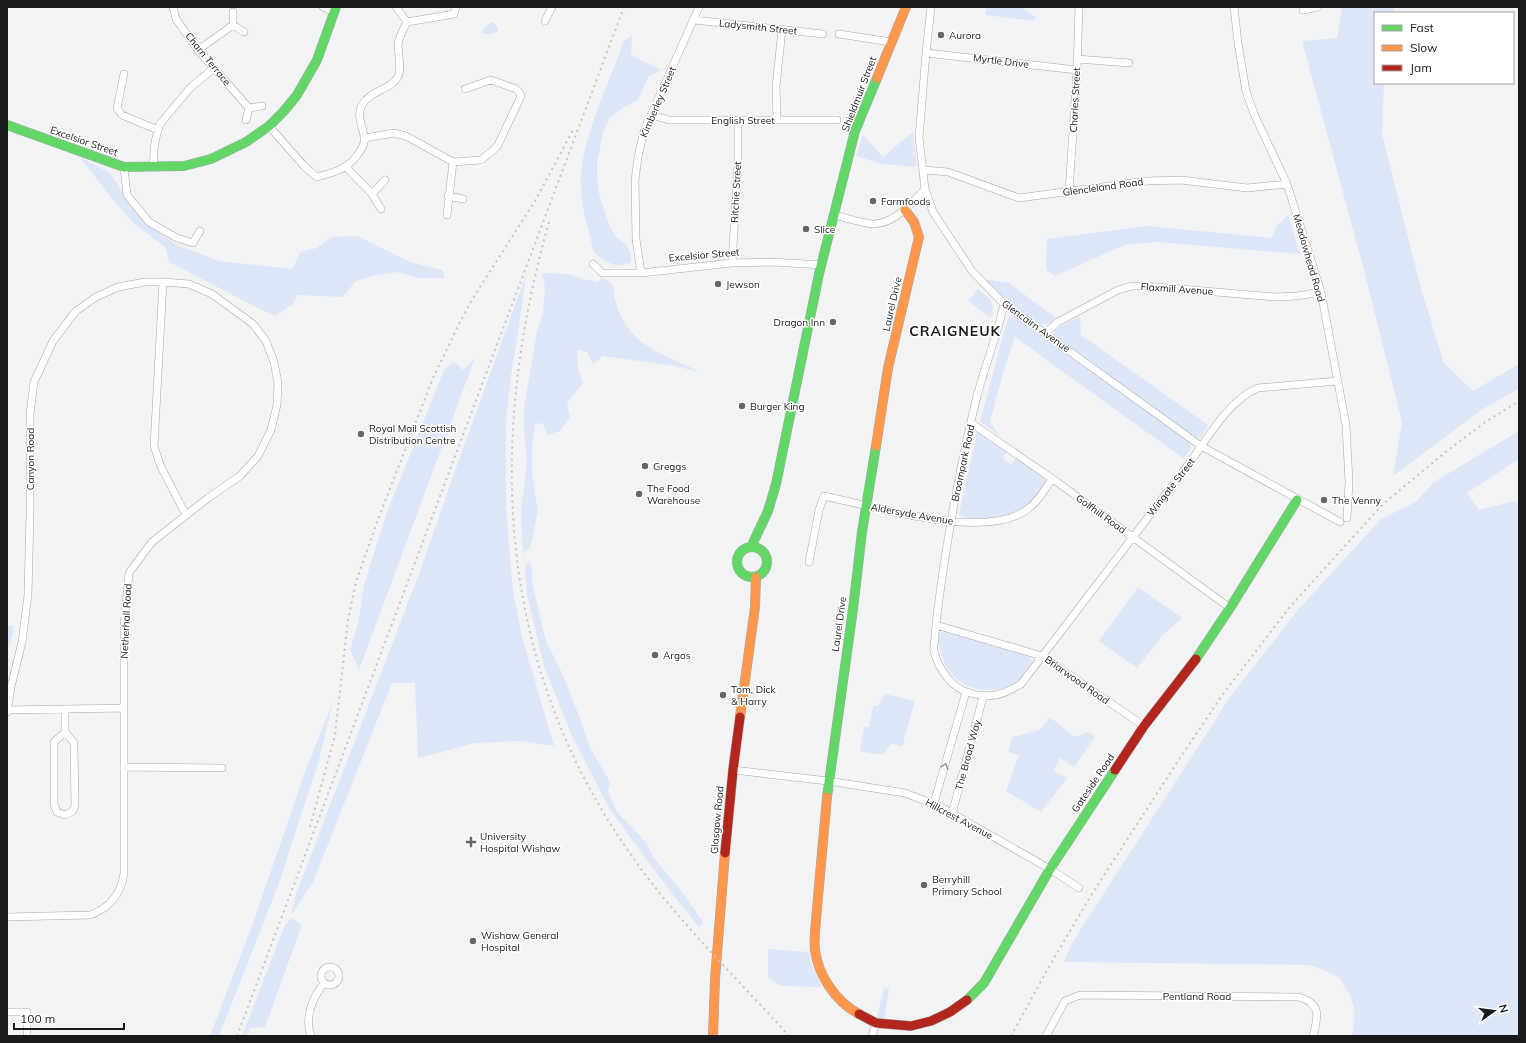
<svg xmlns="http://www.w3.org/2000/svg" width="1526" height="1043" viewBox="0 0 1526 1043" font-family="Mulish,sans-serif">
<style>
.green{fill:#dee7f8}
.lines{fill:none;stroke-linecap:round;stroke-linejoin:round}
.street-casing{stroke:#a8a9aa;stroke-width:8}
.fast-casing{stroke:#a8a9aa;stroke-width:10}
.slow-casing{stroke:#a8a9aa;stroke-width:10}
.jam-casing{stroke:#a8a9aa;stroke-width:10}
.street{stroke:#fdfdfe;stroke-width:7}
.fast{stroke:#63d668;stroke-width:9}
.slow{stroke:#ff974d;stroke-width:9}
.jam{stroke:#b3261e;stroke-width:9}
.rail{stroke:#c5c5c6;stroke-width:2;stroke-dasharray:2 4;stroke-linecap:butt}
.oneway{stroke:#969798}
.poi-dot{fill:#656667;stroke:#fff;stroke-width:1.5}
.labels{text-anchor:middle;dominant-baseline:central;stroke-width:3;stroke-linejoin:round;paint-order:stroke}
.street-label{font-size:10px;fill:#191a1b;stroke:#fff}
.poi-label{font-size:10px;fill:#191a1b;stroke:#fff;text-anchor:start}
.district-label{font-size:14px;font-weight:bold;letter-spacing:1px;fill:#191a1b;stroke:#fff}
</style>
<rect width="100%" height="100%" fill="#f2f3f5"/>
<!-- green -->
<path class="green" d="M987,7H1020L1036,17L1035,21L985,15Z
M1342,7H1395L1393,13H1375V83H1384L1382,134L1421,289L1444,363L1473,391L1519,364V389L1481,410L1393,476L1402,422L1365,274L1302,41L1337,38Z
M493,22L498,28V31L492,34H483L482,30L487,25Z
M632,35L631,55L661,70L648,77L638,100L623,108L610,117L603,133L597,162V179L599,193L609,225L616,237L626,245L630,252L631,262C616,270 605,262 594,252C588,228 579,201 581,176C584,129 609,87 623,42Z
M913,132L917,167L882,164L856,156L863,135L883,157Z
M80,157L110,173L137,213L160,234L177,245L219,261L293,269L300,252L317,248L331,237L357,236L410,262L442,270L445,278H419L397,272L373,276L356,281L342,297L298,295L292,305L275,316L252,305L169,262L166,248L133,223L108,194Z
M1288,215L1300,254L1158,242L1124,245L1055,276L1046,270L1047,239L1147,226L1272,238L1276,227Z
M542,273L568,274L580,278L597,282L603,278L613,285C614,291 614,297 616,303C628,346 665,355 701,372L669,365L603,356L593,364L587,352L577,349L578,368L583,383L567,403L570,417L560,431L547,435L543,424L535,423L532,449V473L538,511L530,548L523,554L521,512L527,462L524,430V408L537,331L543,312L545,288Z
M526,275L518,333L511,375L506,422V507L513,591L522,637L554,746L520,741L475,743L418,758L415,683H392L313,882L291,915L296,894L419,574L457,465Z
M983,279L1009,283L1056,318L1047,324L1038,325L987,285Z
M978,289C990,299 996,301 991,318L968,301Z
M1010,316H1015L1190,442L1191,448L1184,459L1015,337L1003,373L990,422L999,435L980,422L1007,321Z
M1080,316L1081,335L1208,425L1201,437L1195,439L1055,338L1054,333L1056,329Z
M475,358L359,670L350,649L358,623L364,585L387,512L444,370L454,362L463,370Z
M1519,431V459L1467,493L1479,510L1515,501L1519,504V1036H1352L1355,1014L1351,997L1340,978L1322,969L1308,965L1064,962L1072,943L1230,697L1297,611L1381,519L1416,502L1434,482Z
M977,432L1007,452L1003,458L1011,465L1016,458L1043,477C1044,479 1046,482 1045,485C1042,497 1018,512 1007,515C996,518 985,519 973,518C968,517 963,518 959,514Z
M529,561L532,569V583L546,641L561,671L578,713L590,748L610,782L608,791L617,812L644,840L656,861L679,888L703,922L699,927L660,878L609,808L572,736L544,666L527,595L525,566Z
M1138,587L1182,618L1162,636L1137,668L1099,641Z
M7,626H14L10,645L7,646Z
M943,632H947L1030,656L1032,662C1026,670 1020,681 1012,686C1005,690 995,691 988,690C957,690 937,664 939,634Z
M885,694L915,701L902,747L892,743L882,755L860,751L864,727H869L873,706H878Z
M333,702L319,760L279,883L219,1036H210L252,926L306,769Z
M1050,717L1074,737L1088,732L1095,737L1074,767L1060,758L1054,771L1067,778L1041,812L1006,791L1019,755L1008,752L1012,737L1040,730Z
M292,918L302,925L265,1027L250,1028L247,1036H242L285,925Z
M768,949L809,952L811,963L822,987L781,986L768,978Z
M884,987L889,989L884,1020L877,1018Z"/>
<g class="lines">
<!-- street casing -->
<g class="street-casing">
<path id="street" d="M173,7L176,19L198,50L249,108L262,106
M323,7L334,12
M396,7L407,22
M931,7L926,53L919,138L925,189L933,212L972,271L1004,304L1201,446L1340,522
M1234,7L1238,43L1246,91L1254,114L1287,184L1321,292L1346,425L1349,482L1347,518
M1303,10L1318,7
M694,20L823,34
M545,21L552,7
M233,25L244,32
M839,34L891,42
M198,50L233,25V12
M926,53L1077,70
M1077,59L1129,63
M124,74L117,108L122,115L158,130
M651,115L669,120H837
M246,120L249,108
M777,120L776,87L782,29
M269,126L304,166L317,177C336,172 350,168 360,151C363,147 365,142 364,137C363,126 356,116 362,105C371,90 390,90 398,77C402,70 398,53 398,44C399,37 404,28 407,22L454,14L456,7
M365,138L394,133L406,136L453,162L481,160L497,147L521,96L519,92L516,89L491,80L465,89
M124,167L127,195L149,222L177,238L193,243L200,231
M154,167C153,154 155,137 160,124L190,88L214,68
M346,167L372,194L381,209
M923,170L948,172L1019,198L1147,181L1181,180L1247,188L1287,184
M1069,192L1077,70L1079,7
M372,194L385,180
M448,196L463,199
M447,215L453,162
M834,215C843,217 866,224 874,224C895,223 912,203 925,189
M732,263L738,164V121
M593,264L602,273H641L732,263L772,262L822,265
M641,273L636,239L635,180L638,157L644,131L699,7
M163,282L154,446L161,467L186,515
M1004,304C997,337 984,368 976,400C961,461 950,523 941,585C939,602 936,619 935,636C935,641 933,646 934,651C938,668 952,689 970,693C990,699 1003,695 1021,684L1191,461C1209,436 1229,400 1258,388L1337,381
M1045,333L1058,322L1118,290L1132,286H1145L1276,297L1297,296L1321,292
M971,423L1057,482L1230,608
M809,562L819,510L824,496C872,506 982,540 1025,511C1037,503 1044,491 1052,479
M936,625L1042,656L1144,726
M7,710L124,708
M7,712L11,687L22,642L28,595L30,513V414L34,382L53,341L76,311L96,297L118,287L145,282H163L189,284L212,294L253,324L266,341L274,362L278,383L277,405L271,430L258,456L240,476L208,498L152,542L129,573L124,626V873C121,894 110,908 90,915L7,917
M65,732L54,742V804L57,812L65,815L73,811L75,805L74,743L65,732V709
M124,767L222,768
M733,770L828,781L905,793L941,807L1050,869L1079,888
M934,803L966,692
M952,814L983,697
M321 976a9 9 0 1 1 18 0a9 9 0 1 1-18 0Z
M7,1012H27V1036
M311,1036C304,1018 313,997 324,983
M872,1036L876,1023
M1046,1036L1065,1001L1080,995L1299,997C1322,1004 1318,1017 1313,1036"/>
</g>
<!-- fast casing -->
<g class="fast-casing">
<path id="fast" d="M7,125L124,167L184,166L211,159L246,142L269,126L284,111L297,95L317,60L336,7
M737 562a15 15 0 1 1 30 0a15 15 0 1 1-30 0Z
M751,547L768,511L776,484L819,274L855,131L877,78
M1196,659L1230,608L1297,500
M827,797L853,609L862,532L876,446
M967,1000L984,983L1050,869L1115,770"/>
</g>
<!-- slow casing -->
<g class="slow-casing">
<path id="slow" d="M877,78L906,7
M876,446L888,368L919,237L914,222L905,210
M740,717L755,607L756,577
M827,797L815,931C815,937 814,944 815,950C818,975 836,1002 859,1014
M713,1036L715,979L725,853"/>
</g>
<!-- jam casing -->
<g class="jam-casing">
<path id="jam" d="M1115,770L1144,726L1196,659
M725,853L733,770L740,717
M859,1014L876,1023L911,1026L931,1021L950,1012L967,1000"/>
</g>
<!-- street -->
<use href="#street" class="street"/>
<!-- fast -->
<use href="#fast" class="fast"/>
<!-- slow -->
<use href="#slow" class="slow"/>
<!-- jam -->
<use href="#jam" class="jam"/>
<!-- rail -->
<path class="rail" d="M549,222C486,444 496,667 634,859C679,923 737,978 789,1036
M310,827L335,735L348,620L356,582L377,522L433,378L460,322L473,298L535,201L573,130
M237,1036L624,7
M1011,1036L1046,972L1090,897L1178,761L1223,694L1289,608L1383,504L1448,450L1487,421L1519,401"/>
</g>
<!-- one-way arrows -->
<defs><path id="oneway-chevron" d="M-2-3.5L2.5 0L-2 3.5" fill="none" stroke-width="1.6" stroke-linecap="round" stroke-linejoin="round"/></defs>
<use class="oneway" href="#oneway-chevron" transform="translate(945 766) rotate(-73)"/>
<!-- markers -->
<g class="poi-dot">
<circle cx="941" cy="35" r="4"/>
<circle cx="873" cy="201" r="4"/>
<circle cx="806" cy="229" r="4"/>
<circle cx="718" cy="284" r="4"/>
<circle cx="833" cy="322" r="4"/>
<circle cx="742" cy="406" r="4"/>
<circle cx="361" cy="434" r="4"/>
<circle cx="645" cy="466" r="4"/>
<circle cx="639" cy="494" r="4"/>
<circle cx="1324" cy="500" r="4"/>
<circle cx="655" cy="655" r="4"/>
<circle cx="723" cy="695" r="4"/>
<path d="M469 836h4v4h4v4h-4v4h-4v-4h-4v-4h4z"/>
<circle cx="924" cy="885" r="4"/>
<circle cx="473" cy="941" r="4"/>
</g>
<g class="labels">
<!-- street labels -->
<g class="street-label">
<text transform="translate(758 27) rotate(6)">Ladysmith Street</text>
<text transform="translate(208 59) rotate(51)">Charn Terrace</text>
<text transform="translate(1001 61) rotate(7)">Myrtle Drive</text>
<text transform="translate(859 94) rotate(-69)">Shieldmuir Street</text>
<text transform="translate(1075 100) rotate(-87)">Charles Street</text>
<text transform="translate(658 102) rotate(-67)">Kimberley Street</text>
<text x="743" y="120">English Street</text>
<text transform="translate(84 141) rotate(19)">Excelsior Street</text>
<text transform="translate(1103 187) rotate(-8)">Glencleland Road</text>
<text transform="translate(736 192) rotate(-87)">Ritchie Street</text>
<text transform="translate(704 255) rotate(-5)">Excelsior Street</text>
<text transform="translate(1309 258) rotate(74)">Meadowhead Road</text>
<text transform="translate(1177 289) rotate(4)">Flaxmill Avenue</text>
<text transform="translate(892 304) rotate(-77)">Laurel Drive</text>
<text transform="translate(1036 326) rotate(36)">Glencairn Avenue</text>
<text transform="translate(30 459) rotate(-90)">Canyon Road</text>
<text transform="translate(963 463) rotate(-78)">Broompark Road</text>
<text transform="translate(1171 487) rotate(-52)">Wingate Street</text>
<text transform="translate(912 514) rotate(10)">Aldersyde Avenue</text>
<text transform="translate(1101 514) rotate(36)">Golfhill Road</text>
<text transform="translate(126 621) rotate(-87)">Netherhall Road</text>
<text transform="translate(839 624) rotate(-82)">Laurel Drive</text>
<text transform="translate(1077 680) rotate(35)">Briarwood Road</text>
<text transform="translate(968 755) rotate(-75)">The Broad Way</text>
<text transform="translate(1093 783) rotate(-56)">Gateside Road</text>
<text transform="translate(959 819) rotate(28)">Hillcrest Avenue</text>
<text transform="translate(717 820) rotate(-85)">Glasgow Road</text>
<text x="1197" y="996">Pentland Road</text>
</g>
<!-- poi labels -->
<g class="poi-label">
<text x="949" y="35">Aurora</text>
<text x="881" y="201">Farmfoods</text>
<text x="814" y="229">Slice</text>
<text x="726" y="284">Jewson</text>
<text x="825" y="322" text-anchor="end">Dragon Inn</text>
<text x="750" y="406">Burger King</text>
<text x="369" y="428">Royal Mail Scottish<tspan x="369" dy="12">Distribution Centre</tspan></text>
<text x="653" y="466">Greggs</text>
<text x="647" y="488">The Food<tspan x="647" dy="12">Warehouse</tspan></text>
<text x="1332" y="500">The Venny</text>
<text x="663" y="655">Argos</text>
<text x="731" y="689">Tom, Dick<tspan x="731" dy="12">&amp; Harry</tspan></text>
<text x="480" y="836">University<tspan x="480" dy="12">Hospital Wishaw</tspan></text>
<text x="932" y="879">Berryhill<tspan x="932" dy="12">Primary School</tspan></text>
<text x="481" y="935">Wishaw General<tspan x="481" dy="12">Hospital</tspan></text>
</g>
<!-- district labels -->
<g class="district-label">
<text x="955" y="331">CRAIGNEUK</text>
</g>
</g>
<!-- border -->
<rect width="1526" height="1043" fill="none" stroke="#191a1b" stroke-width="16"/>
<!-- legend -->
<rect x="1374" y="12" width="140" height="72" fill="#ffffff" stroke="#a3a3a4"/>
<rect x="1382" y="25" width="20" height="6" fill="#63d668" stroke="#a3a3a4"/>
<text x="1410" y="32" font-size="12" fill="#191a1b">Fast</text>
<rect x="1382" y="45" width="20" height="6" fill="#ff974d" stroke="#a3a3a4"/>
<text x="1410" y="52" font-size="12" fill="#191a1b">Slow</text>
<rect x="1382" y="65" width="20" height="6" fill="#b3261e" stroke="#a3a3a4"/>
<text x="1410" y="72" font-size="12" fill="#191a1b">Jam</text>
<!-- north arrow -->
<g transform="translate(1494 1011) rotate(76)" stroke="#ffffff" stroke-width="3" paint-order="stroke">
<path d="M0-3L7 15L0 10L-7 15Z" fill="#191a1b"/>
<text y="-6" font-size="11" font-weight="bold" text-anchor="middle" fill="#191a1b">N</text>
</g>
<!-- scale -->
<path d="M14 1023v6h110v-6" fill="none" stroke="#191a1b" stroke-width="2"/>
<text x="20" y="1023" font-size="12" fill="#191a1b" stroke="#ffffff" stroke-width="3" paint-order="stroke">100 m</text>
</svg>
